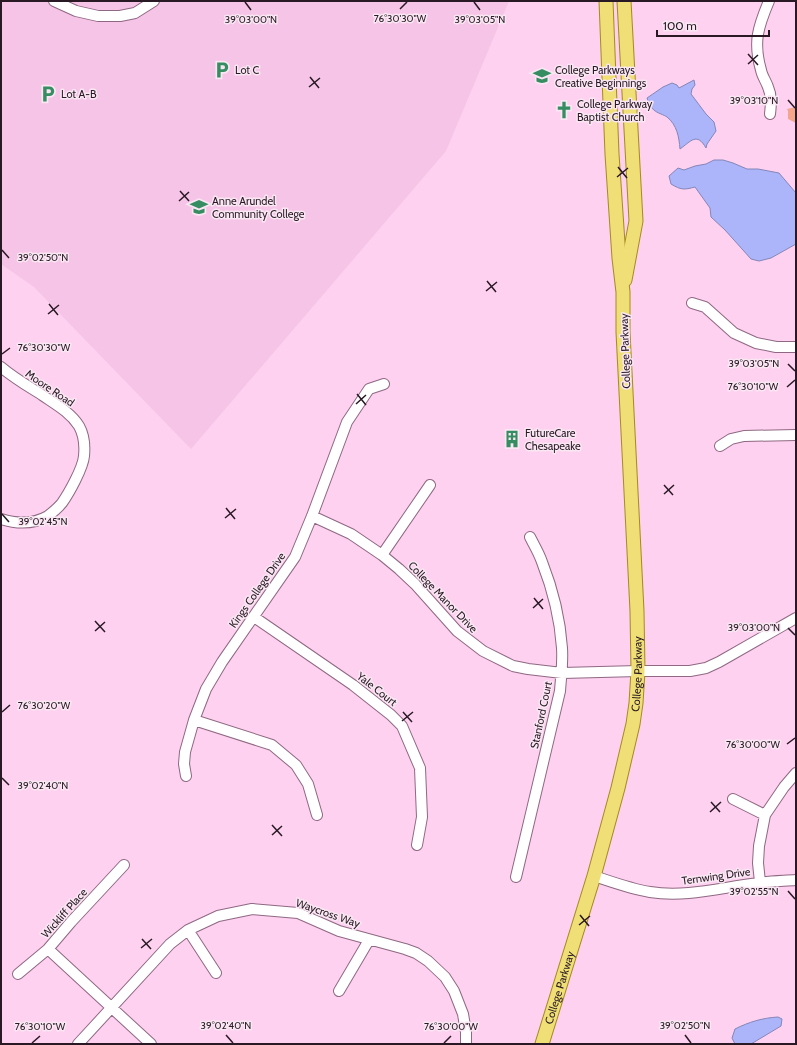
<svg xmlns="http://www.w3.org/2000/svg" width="797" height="1045" viewBox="0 0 797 1045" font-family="Cabin,sans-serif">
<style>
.built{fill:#f6c4e6}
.green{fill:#f4a68d}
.water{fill:#acb5f9;stroke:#8486b9}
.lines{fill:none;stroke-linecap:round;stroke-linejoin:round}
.minor-casing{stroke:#8f6883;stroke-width:12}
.major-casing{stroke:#a48b1e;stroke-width:15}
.minor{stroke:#fff;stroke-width:10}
.major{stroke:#f0df76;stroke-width:13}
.ticks{fill:none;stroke:#281924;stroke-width:1.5}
.labels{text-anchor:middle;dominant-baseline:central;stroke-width:3;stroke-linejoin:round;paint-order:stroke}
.poi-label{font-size:11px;fill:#281924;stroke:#f9e7f3;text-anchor:start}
.street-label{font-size:11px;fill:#281924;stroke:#f9e7f3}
.ticks-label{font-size:10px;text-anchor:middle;fill:#281924;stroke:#f9e7f3;stroke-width:3;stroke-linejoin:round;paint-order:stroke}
</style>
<rect width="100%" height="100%" fill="#fdd1ef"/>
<!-- built -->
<path class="built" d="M1,1H509L446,151L191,449L34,287L1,264Z"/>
<!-- green -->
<path class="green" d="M796,107V123L788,119V111L787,109Z"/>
<!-- water -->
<path class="water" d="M694,80L695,85L692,89L691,94L706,114L714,122L716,131L707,144L706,148C697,132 691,141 680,149C679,137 677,125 667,117C666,116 663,115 661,114C653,111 650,107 647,98L663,87L672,83L677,85L679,88Z
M714,160H723L733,163L747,169H758L779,173L796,193V244L771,258L759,261L751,259L725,230L711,217L710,208L695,187C684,190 681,190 671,184L669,176L678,168L684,170L695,166L706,164Z
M778,1017L782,1019L781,1026L751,1044H735L732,1038L735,1029C749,1022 762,1018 778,1017Z"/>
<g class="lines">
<!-- minor casing -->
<g class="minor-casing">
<path id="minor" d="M54,1L76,11L98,16H120L135,13L154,1
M769,1C758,27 753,42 761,70C762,76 766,81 768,87C772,96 771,105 770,114
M692,303L705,307L734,333L756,343L776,347H796
M1,367C14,378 28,386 42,395C55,404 70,412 79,426C84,435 85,446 84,456C83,468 69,493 62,503C58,508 53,512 48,516C34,524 17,524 1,519
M720,446L731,439L744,436L796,435
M312,516L351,534L382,555L399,569L415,584L457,631L483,651L513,666L528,669L562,673L638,671H690L706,668L719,662L796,618
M382,555L430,485
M254,617L353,685L391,715L402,726L420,768L422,817L417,845
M194,720L272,745L296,765L308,784L317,815
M186,776L184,764L185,752L194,720L206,689L222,662L295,557L312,516L347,422L369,389L384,384
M733,799L765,815
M594,876C612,882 631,889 650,892C686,898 723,887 759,883C771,881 784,881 796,880
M516,877L560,691C561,677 563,662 562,648C560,618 553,590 542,562C539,553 534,545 530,537
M760,882L758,863L759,846L765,815L784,787L796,773
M188,930L216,973
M48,949L151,1044
M18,974L48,949L71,922L124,865
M339,991L369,940
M78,1044L170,944L188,930L218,916L252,909L298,913L339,931L405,949L416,953L428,961L445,977L454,991L463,1014L466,1032V1044"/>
</g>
<!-- major casing -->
<g class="major-casing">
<g id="major">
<path d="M624,1L636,221L625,280"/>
<path id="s1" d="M542,1044L594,876L618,788L633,724L636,703L638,671L637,611L623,332V292L619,258L612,154L606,1"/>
</g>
</g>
<!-- minor -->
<use href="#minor" class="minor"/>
<!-- major -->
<use href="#major" class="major"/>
</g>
<!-- ticks -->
<path class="ticks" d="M245,2L251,10M474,2L480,10M400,9L407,2M748,54L758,65M748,64L758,55M310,77L319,88M309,87L320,78M788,100L795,108M618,167L627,178M617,177L628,168M180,191L189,201M179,201L189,192M2,250L9,258M487,281L496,292M486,291L497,282M49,304L58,315M48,314L59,305M2,354L10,348M788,364L795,371M787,387L795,380M357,394L366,405M356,404L366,395M664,485L673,495M664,494L674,485M226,508L235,519M2,514L9,522M225,518L236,509M534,598L543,609M533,608L543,599M95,621L105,632M788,628L795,635M95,631L105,622M2,712L10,705M403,712L412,722M402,721L413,712M787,744L795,738M2,778L9,785M711,802L720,812M710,812L721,802M272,825L282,836M272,835L282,826M788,891L795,899M580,915L589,926M579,925L590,916M142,939L151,949M141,948L152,939M226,1035L233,1043M685,1035L691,1043M32,1043L40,1036M444,1043L451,1036"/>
<!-- icons -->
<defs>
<g id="parking-bare" transform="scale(1.38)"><path d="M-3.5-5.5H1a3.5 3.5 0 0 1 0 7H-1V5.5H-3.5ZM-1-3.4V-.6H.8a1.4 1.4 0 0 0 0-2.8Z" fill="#358d61" stroke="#f9e7f3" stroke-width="2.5" paint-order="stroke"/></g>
<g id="school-bare" transform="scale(1.38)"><path d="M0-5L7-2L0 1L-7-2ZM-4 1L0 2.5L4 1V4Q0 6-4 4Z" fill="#358d61" stroke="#f9e7f3" stroke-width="2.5" paint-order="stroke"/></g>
<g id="church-bare" transform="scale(1.38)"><path d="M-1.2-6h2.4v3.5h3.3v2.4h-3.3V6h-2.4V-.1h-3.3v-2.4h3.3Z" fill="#358d61" stroke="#f9e7f3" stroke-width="2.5" paint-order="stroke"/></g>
<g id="university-bare" transform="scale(1.38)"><path d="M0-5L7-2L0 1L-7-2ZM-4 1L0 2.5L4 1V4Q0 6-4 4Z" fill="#358d61" stroke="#f9e7f3" stroke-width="2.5" paint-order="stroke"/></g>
<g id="building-bare" transform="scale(1.38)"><path d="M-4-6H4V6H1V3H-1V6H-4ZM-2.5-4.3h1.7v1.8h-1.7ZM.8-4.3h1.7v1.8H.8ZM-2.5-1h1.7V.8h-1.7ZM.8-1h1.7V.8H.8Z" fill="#358d61" stroke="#f9e7f3" stroke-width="2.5" paint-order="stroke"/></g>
</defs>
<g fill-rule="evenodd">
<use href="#parking-bare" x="222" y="70"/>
<use href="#school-bare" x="542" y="76"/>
<use href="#parking-bare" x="48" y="94"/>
<use href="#church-bare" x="564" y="110"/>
<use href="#university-bare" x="199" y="207"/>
<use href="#building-bare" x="512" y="439"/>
</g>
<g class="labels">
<!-- poi labels -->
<g class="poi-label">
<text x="235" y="70">Lot C</text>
<text x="555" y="70">College Parkways<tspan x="555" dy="13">Creative Beginnings</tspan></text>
<text x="61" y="94">Lot A-B</text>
<text x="577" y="104">College Parkway<tspan x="577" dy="13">Baptist Church</tspan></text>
<text x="212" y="201">Anne Arundel<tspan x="212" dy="13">Community College</tspan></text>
<text x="525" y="433">FutureCare<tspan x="525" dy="13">Chesapeake</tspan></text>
</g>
<!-- street labels -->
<g class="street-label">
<text transform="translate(625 351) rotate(-92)">College Parkway</text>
<text transform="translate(50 388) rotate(34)">Moore Road</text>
<text transform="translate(257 590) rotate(-55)">Kings College Drive</text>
<text transform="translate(443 597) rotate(46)">College Manor Drive</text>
<text stroke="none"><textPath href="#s1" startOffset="383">College Parkway</textPath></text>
<text transform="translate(377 689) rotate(38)">Yale Court</text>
<text transform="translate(541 715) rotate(-78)">Stanford Court</text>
<text transform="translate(716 876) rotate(-8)">Ternwing Drive</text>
<text transform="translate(64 913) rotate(-48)">Wickliff Place</text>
<text transform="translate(328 913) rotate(19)">Waycross Way</text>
<text stroke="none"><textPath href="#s1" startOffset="59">College Parkway</textPath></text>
</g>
</g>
<g class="ticks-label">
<text x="400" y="22">76°30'30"W</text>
<text x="251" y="23">39°03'00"N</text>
<text x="480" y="23">39°03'05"N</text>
<text x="754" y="104">39°03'10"N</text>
<text x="43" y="261">39°02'50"N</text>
<text x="44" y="351">76°30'30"W</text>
<text x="754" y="367">39°03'05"N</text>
<text x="753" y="390">76°30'10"W</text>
<text x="43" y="525">39°02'45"N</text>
<text x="754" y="631">39°03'00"N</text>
<text x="44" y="709">76°30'20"W</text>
<text x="753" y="748">76°30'00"W</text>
<text x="43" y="789">39°02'40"N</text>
<text x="754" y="895">39°02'55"N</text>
<text x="226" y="1029">39°02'40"N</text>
<text x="685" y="1029">39°02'50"N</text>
<text x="40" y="1030">76°30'10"W</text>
<text x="451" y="1030">76°30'00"W</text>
</g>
<!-- border -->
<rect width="797" height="1045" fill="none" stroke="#281924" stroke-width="4"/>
<!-- scale -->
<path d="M657 30v6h112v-6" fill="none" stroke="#281924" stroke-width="2"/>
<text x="663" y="30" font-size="12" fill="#281924" stroke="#f9e7f3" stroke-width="3" paint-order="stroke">100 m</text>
</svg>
